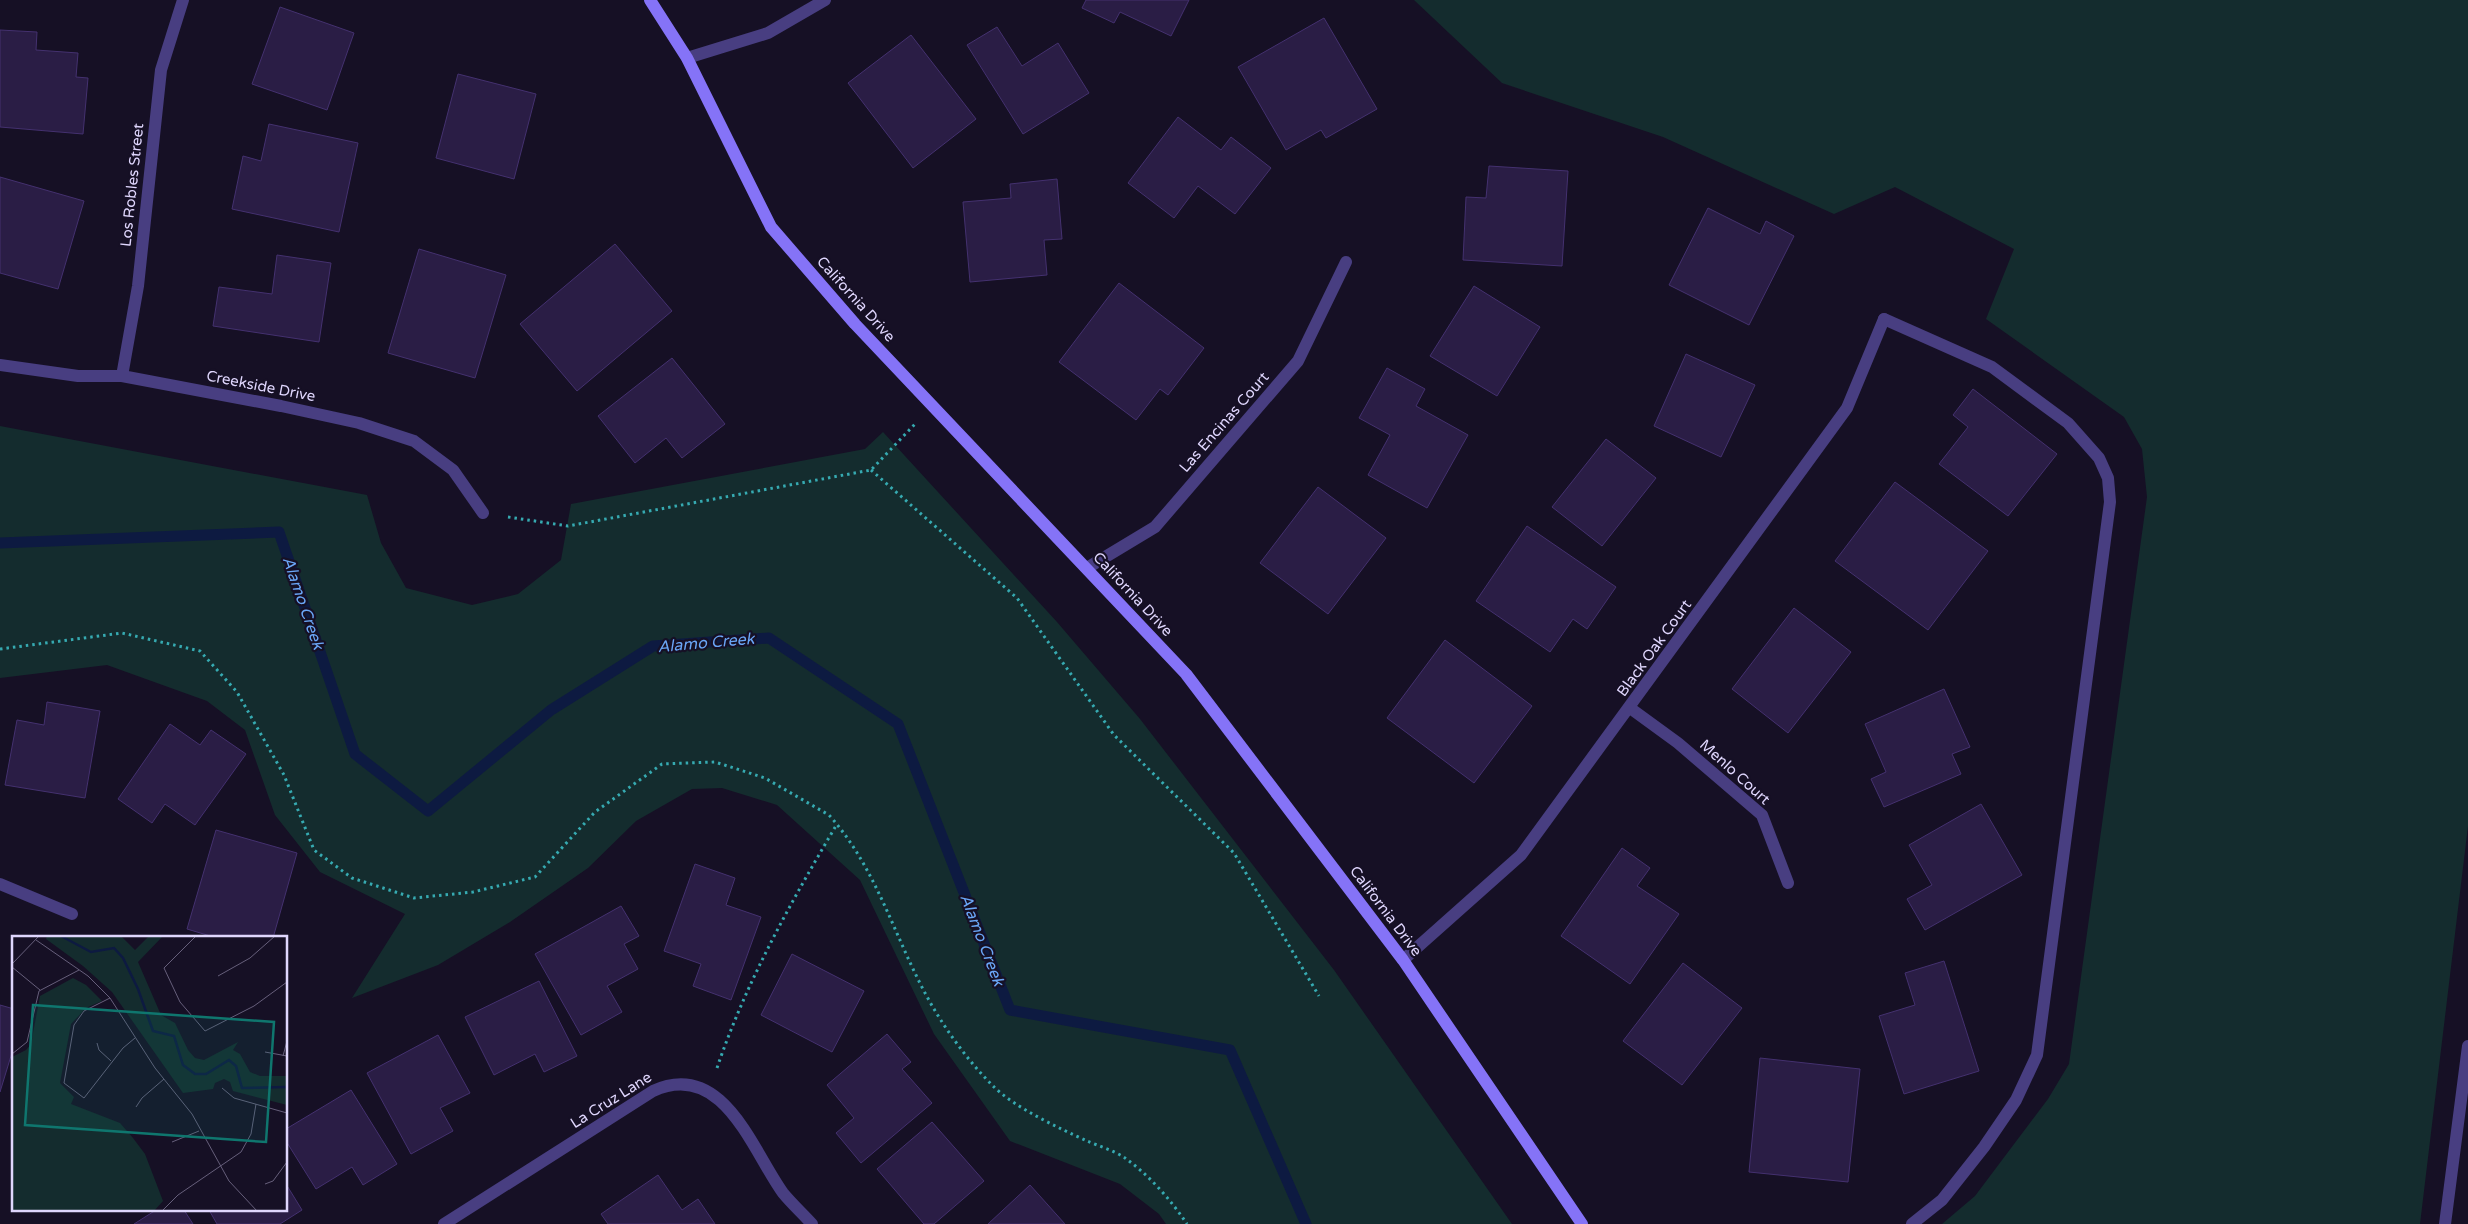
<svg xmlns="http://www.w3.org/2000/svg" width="2468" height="1224" viewBox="0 0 2468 1224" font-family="'Varela Round',sans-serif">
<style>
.green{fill:#142c2e}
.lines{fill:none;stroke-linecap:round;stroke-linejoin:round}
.stream{stroke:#0d1a41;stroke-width:11}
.building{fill:#2a1d45;stroke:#44316f}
.path{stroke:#36aab1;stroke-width:3;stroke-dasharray:2.5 4;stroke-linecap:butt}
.lane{stroke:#483e81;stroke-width:12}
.street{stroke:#483e81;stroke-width:12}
.secondary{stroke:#8573f7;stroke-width:12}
.labels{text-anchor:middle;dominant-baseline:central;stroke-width:4.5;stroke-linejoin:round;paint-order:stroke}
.street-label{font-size:15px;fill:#dfd6fd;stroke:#161025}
.water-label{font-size:16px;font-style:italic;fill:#6aa6f7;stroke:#161025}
.inset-river{fill:none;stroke:#0d1a41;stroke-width:2.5}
.inset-road{fill:none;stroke:#665f7b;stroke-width:1}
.view{fill:#0f766e;fill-opacity:0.15;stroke:#0f766e;stroke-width:2.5}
.inset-edge{fill:none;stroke:#dfd6fd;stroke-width:2.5}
</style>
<rect width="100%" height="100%" fill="#161025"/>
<!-- green -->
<path class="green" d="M1414,0H2468V826L2420,1224H1942L1975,1196L2048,1099L2069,1064L2147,497L2142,449L2124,417L1986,319L2014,249L1895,187L1834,214L1663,137L1502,83Z
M0,426L367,495L381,543L406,588L472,605L518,594L561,560L571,504L865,449L883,432L1057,622L1140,719L1334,970L1512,1224H1166L1159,1214L1120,1184L1010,1141L934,1034L860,880L777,805L722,788L692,789L636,821L588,868L510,922L438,965L352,998L405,914L320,872L275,815L245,730L207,701L107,665L0,678Z"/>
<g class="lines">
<!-- stream -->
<path class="stream" d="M0,543L279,532L355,754L428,811L551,710L653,646L769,638L898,724L1010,1010L1230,1050L1306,1224"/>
</g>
<!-- building -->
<path class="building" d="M1086,0H1189L1171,36L1120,12L1114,23L1082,8Z
M280,7L354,33L327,110L252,84Z
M1324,18L1377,109L1326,138L1321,130L1286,150L1238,67Z
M997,27L1022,66L1058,43L1089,93L1023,134L967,45Z
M0,30L37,32L36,50L78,53L76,77L88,78L83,134L0,127Z
M911,35L976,119L913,168L848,83Z
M458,74L536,94L514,179L436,158Z
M1178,117L1221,150L1231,137L1271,168L1235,214L1198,186L1174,218L1128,183Z
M269,124L358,143L339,232L232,209L243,156L261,161Z
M1489,166L1568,171L1562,266L1463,260L1466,197L1486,198Z
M0,177L84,201L58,289L0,273Z
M1057,179L1062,239L1044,240L1047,275L970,282L963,202L1011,198L1010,184Z
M1708,208L1760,234L1766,221L1794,236L1749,325L1669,285Z
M615,244L672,311L577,391L520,324Z
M419,249L506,275L475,378L388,353Z
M277,255L331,263L319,342L213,326L219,287L272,294Z
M1119,283L1204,348L1168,395L1160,389L1136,420L1059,362Z
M1474,286L1540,327L1497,396L1430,356Z
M1686,354L1755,385L1721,457L1654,426Z
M672,358L725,424L682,458L666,438L635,463L598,416Z
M1387,368L1425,389L1416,406L1468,435L1427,508L1368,475L1390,435L1359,418Z
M1973,389L2057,454L2008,516L1939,464L1968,427L1953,415Z
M1606,439L1656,478L1602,546L1552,507Z
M1895,482L1988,551L1928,630L1835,561Z
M1318,487L1386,538L1328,614L1260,563Z
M1527,526L1616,587L1587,629L1573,619L1550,652L1476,601Z
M1794,608L1851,652L1788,733L1732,689Z
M1445,640L1532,706L1474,783L1387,718Z
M1944,689L1970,747L1952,754L1961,774L1884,807L1871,779L1886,772L1865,724Z
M47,702L100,711L85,798L5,785L17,720L44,725Z
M170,724L200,745L211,730L246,754L195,825L165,804L152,823L118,799Z
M1981,804L2022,875L1925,930L1907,899L1932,885L1909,845Z
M216,830L297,853L273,938H217L187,929Z
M1622,848L1650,868L1637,886L1679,914L1630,984L1561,936Z
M695,864L735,878L726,905L761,917L731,1000L693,986L701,964L664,951Z
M621,906L639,936L624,944L638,969L607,986L622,1012L581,1035L535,954Z
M792,954L864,991L832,1052L761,1015Z
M1944,961L1979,1071L1904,1094L1879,1016L1915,1005L1905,973Z
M1683,963L1742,1008L1682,1085L1623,1041Z
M539,981L577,1056L544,1072L535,1054L494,1075L465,1017Z
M0,1005L14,1009V1046L0,1092Z
M887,1034L911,1062L902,1069L932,1103L861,1163L836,1133L854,1118L827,1085Z
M438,1035L470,1093L440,1108L453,1131L411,1154L367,1073Z
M1760,1058L1860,1069L1848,1182L1749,1172Z
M351,1090L397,1164L363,1185L352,1167L316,1189L286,1141V1129Z
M932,1122L984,1181L934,1224H924L877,1169Z
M658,1175L682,1210L698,1199L715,1224H608L601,1214Z
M286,1184L302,1210L280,1224H217L209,1210H286Z
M1030,1185L1065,1224H988Z
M156,1210H184L193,1224H134Z"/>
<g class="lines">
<!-- path -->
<path class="path" d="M871,470L1017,598L1114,735L1234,853L1319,996
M508,517L568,526L871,470L915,424
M0,649L122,633L200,651L237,692L284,775L314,850L352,878L414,898L473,892L535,877L595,812L662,764L715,762L765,778L829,815C881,873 897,949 937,1014C953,1040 972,1065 993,1086C1015,1108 1059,1128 1087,1141C1099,1146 1115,1151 1125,1158C1149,1175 1171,1200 1187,1224
M717,1068C746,982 791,902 837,824"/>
<!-- lane -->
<path class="lane" d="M1884,319L1992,367L2068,423L2099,458L2108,478L2110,502L2037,1055L2016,1100L1984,1147L1942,1200L1912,1224
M2445,1224L2468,1046"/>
<!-- street -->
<path class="street" d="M687,58L768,33L825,0
M0,365L78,376H122L281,406L359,423L414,441L453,470L483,513
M122,376L138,286L161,70L183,0
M1087,568L1155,527L1298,361L1346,262
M1630,708L1678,743L1762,815L1788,883
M0,884L72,914
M1403,960L1521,855L1847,408L1884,319
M444,1224L653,1091C723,1059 752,1150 783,1193C792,1204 803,1214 812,1224"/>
<!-- secondary -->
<path class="secondary" d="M650,0L687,58L771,227L855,324L1186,674L1403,960L1582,1224"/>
</g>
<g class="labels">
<!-- street labels -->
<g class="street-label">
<text transform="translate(132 185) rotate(-84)">Los Robles Street</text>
<text transform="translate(856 299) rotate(48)">California Drive</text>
<text transform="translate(261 386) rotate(11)">Creekside Drive</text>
<text transform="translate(1224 422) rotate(-49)">Las Encinas Court</text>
<text transform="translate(1133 594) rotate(47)">California Drive</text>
<text transform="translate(1654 648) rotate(-54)">Black Oak Court</text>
<text transform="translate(1735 772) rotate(42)">Menlo Court</text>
<text transform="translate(1386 911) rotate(53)">California Drive</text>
<text transform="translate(611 1100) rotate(-32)">La Cruz Lane</text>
</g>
<!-- water labels -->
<g class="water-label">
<text transform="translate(303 603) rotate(71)">Alamo Creek</text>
<text transform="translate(706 643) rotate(-5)">Alamo Creek</text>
<text transform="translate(982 940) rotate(69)">Alamo Creek</text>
</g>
</g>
<!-- overview -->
<g transform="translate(12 936)">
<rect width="275" height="275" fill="#161025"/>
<path d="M35,0H109L123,14L137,0H151L126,26L149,79L163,87L176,114L183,122L192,124L226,106L221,114L228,118L238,136L248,140H275V169L221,155L218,146L212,143L203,147L201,153L171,157L100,56L71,30L34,3ZM61,42L74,49L90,65L74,72L59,88L48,147L62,161L59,168L108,187L121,202L133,218L151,265L142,275H0V121L14,114L19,108L28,60Z" fill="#142c2e"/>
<path class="inset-river" d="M49,0L79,16L102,12L111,22L126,53L141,95L162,100L171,129L183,138H194L217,124L224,130L230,152L275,151"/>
<path class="inset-road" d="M184,0L152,32L168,66L193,95L242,70L275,46M24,4L76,40L98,62L143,132L180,178L217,245L245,275M0,28L27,0M0,31L28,54M206,40L238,22L263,0M98,62L72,75L62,89L52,147L72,162L111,112L123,102M85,107L87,114L99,125M253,116L275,120M0,118L15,106L27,55L67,34M271,120L275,105M210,152L222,162L275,177M124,171L130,162L152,143M160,206L187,195M253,248L261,245L275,226M150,275L166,259L229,216L239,198L244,168"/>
<path class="view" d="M21,69L262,86L254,206L13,189Z"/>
<rect width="275" height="275" class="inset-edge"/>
</g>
</svg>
